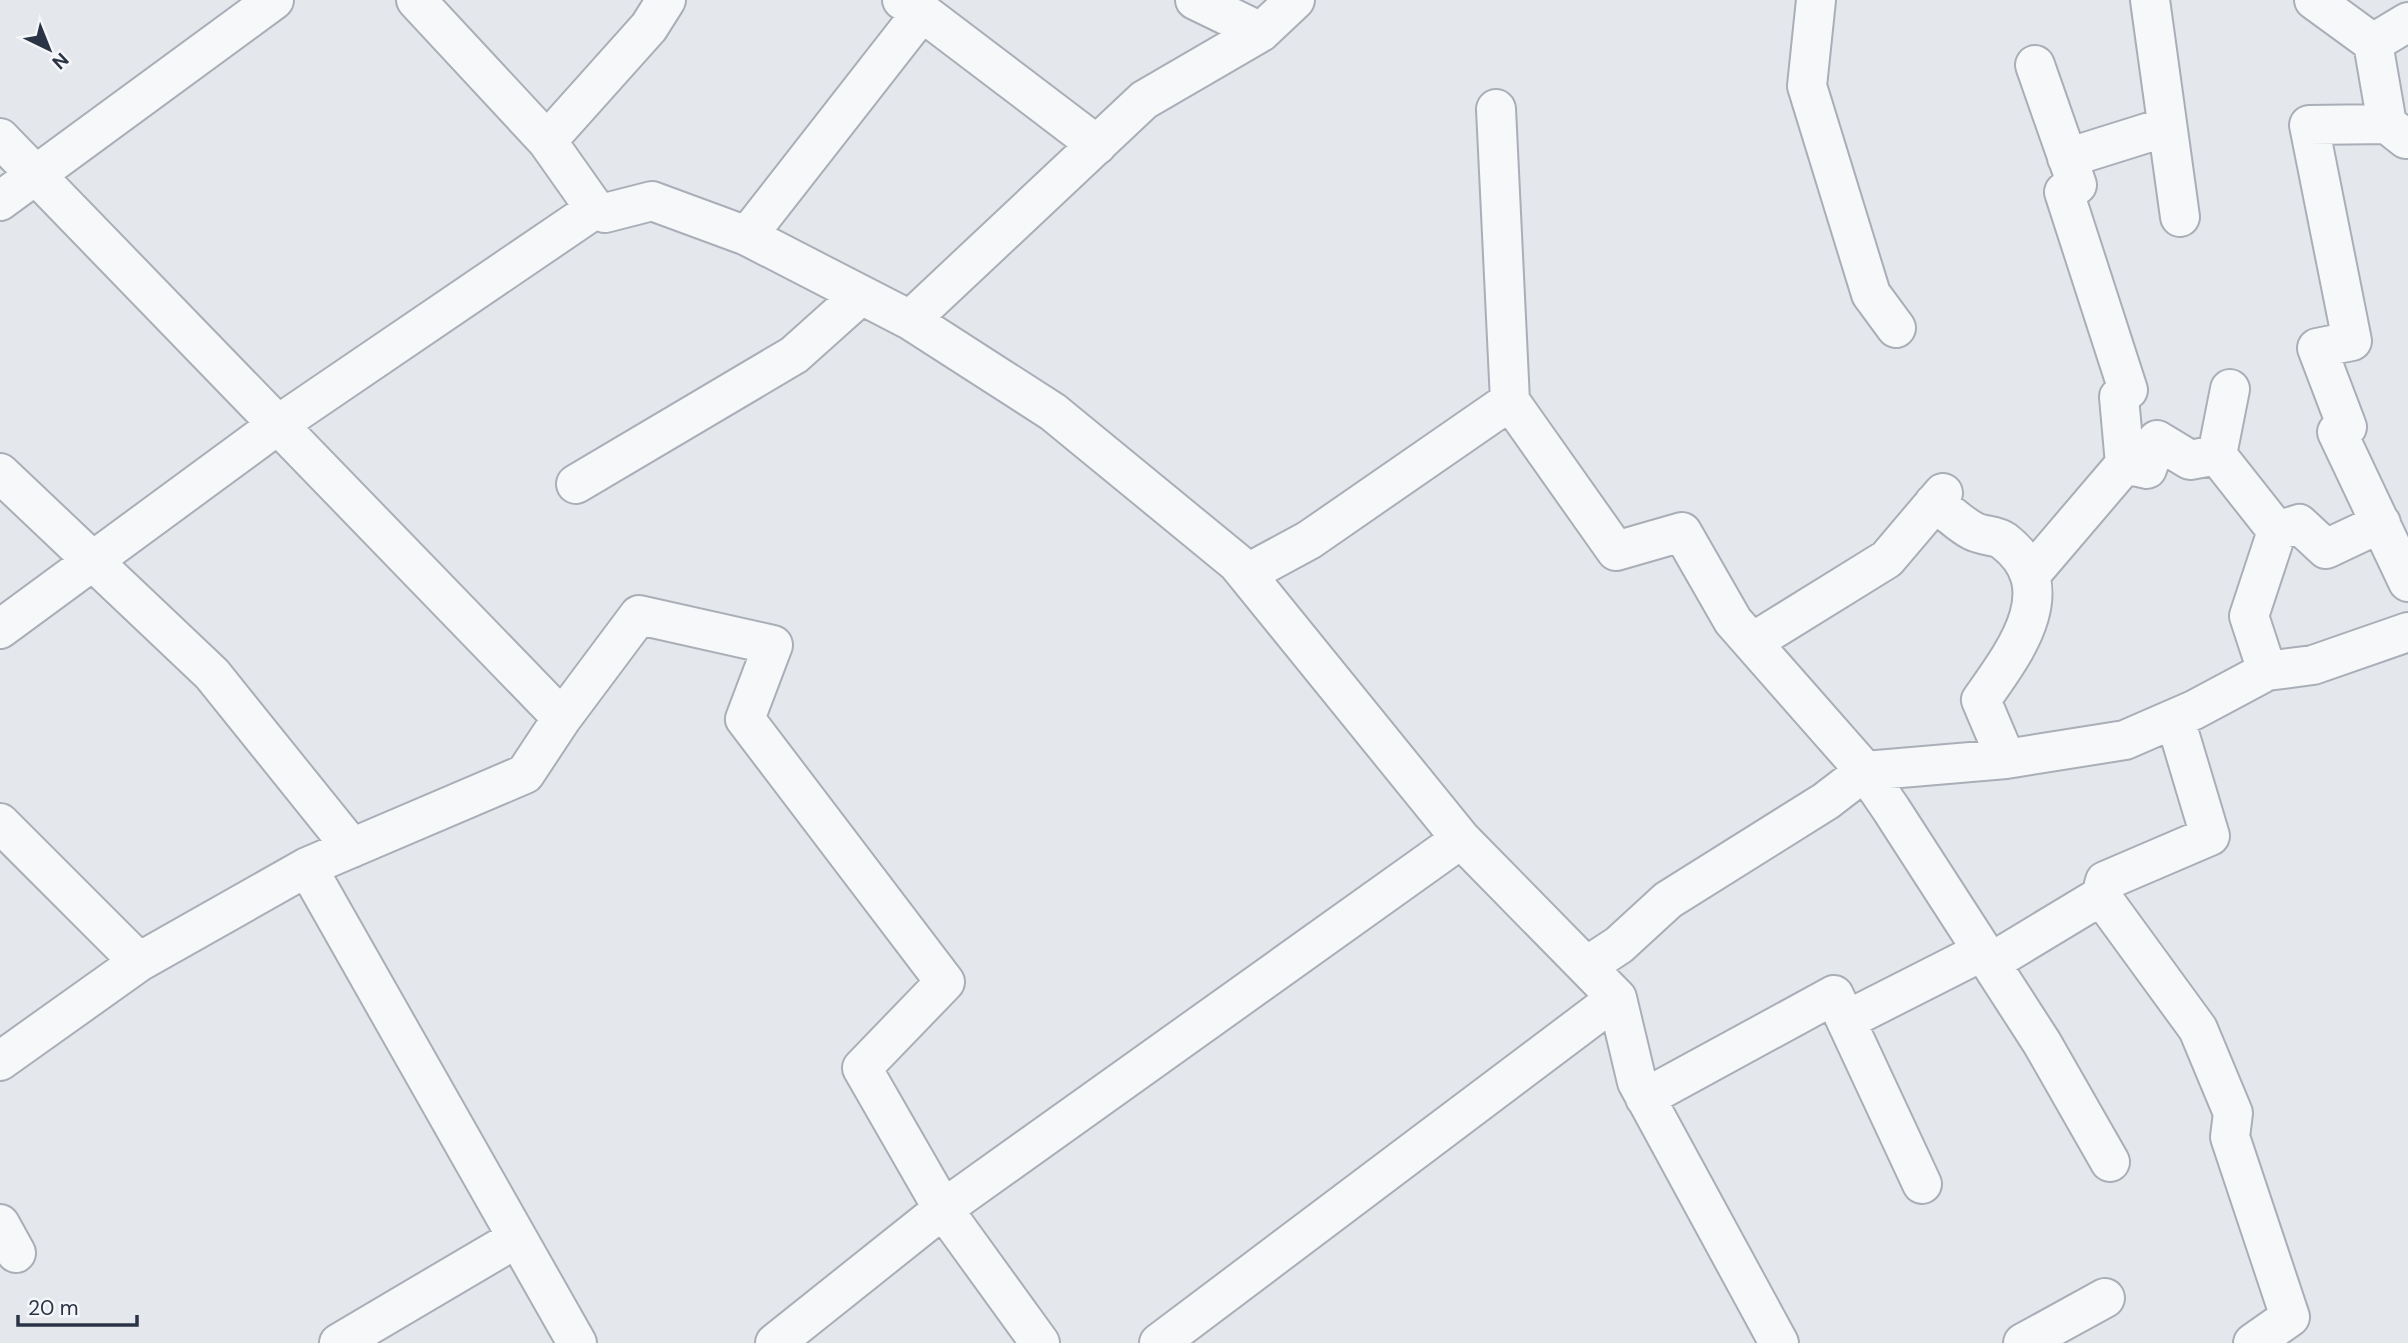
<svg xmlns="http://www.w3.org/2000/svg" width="2408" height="1343" viewBox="0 0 2408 1343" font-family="'DM Sans',sans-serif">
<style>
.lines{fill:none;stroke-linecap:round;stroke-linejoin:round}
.street-casing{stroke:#a9aeb7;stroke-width:42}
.street{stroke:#f7f8fa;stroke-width:38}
</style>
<rect width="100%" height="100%" fill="#e4e7ec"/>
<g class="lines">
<!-- street casing -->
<g class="street-casing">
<path id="street" d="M416,0L547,141L595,209L605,213L652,201L747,236L910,320L1053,412L1237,563L1461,839L1617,998L1637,1082L1779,1343
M902,0L922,12L1097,145
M1195,0L1261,32
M1816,0L1807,86L1871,294L1896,328
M2150,0L2180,217
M2314,0L2373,43L2387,124L2406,139
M2373,43L2408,22
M1496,109L1510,401L1616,551L1682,532L1733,621L1865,771L1891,809L2042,1043L2110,1162
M2387,124L2309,125L2352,341L2317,348L2347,427L2337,432L2408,582
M0,138L562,718
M547,141L649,27L666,0
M2067,158L2166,127
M0,201L274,0
M747,236L922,12
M910,320L1144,100L1261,32L1295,0
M2230,389L2217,455L2277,531L2249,616L2267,671
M2125,464L2147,469L2157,440L2190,460L2217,455
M0,473L212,674L352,848
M576,484L794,355L861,295
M1934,503C1948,511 1959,524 1973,531C1982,536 1996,535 2004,541C2065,588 2014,653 1981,700L2006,759
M2277,531L2299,524L2326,549L2381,523
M2032,573L2125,464L2119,397L2128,390L2064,192L2077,185L2035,65
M1246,574L1309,540L1510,401
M0,629L279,424L595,209
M1753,642L1887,559L1943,493
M0,823L139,962
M2101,896L2198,1029L2233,1113L2230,1137L2290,1317L2253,1343
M1990,963L2101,896L2105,881L2210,836L2175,719
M1587,966L1619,945L1668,900L1826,801L1865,771L2006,759L2125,740L2194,710L2267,671L2313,665L2408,632
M1847,1020L1983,951
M0,1061L139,962L307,867
M1645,1098L1834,995L1922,1184
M0,1224L16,1253
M339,1343L517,1238
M577,1343L307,867L525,774L562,718L639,615L773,645L745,719L945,982L862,1068L943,1209L1040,1343
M775,1343L943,1209L1461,839
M1159,1343L1617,998
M2023,1343L2105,1298"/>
</g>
<!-- street -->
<use href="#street" class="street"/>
</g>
<!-- north arrow -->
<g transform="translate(49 49) rotate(137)" stroke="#f4f6f9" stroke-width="5" paint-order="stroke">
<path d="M0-5L12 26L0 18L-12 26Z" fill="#2b3445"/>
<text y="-10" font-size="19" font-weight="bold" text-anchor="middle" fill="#2b3445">N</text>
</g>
<!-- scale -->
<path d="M18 1315v10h119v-10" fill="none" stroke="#2b3445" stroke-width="3.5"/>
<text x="28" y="1315" font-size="21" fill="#2b3445" stroke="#f4f6f9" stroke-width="5" paint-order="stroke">20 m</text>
</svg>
